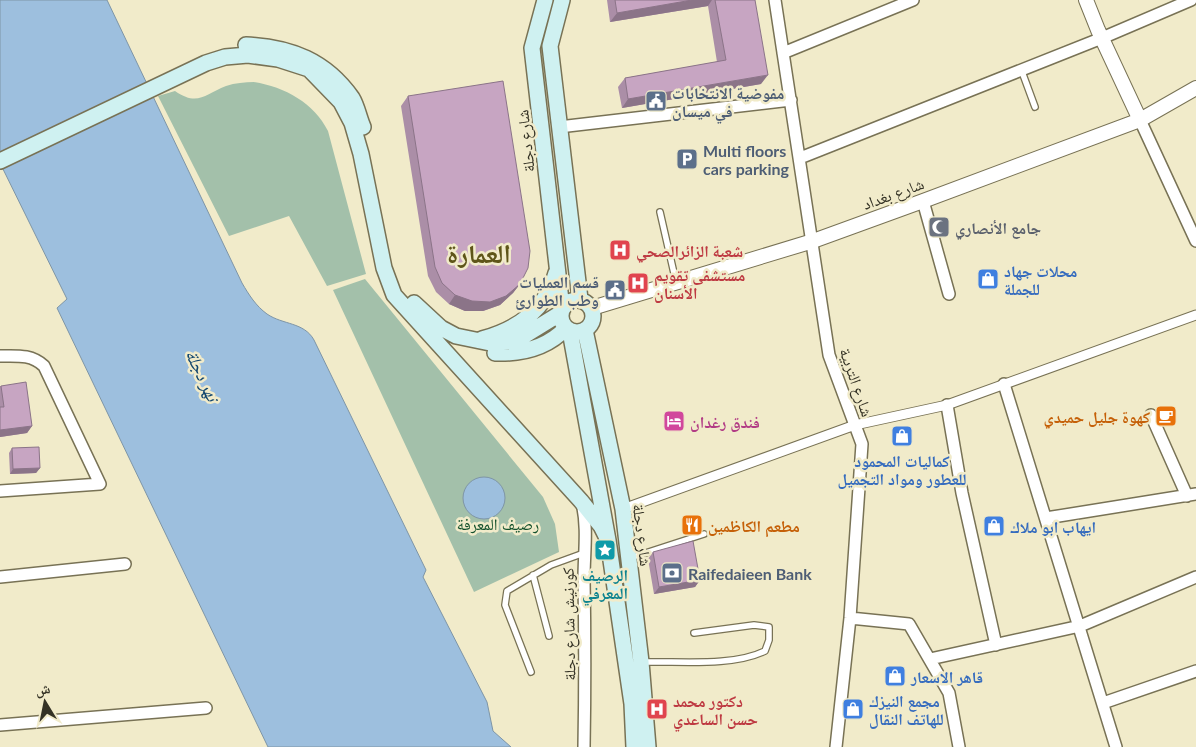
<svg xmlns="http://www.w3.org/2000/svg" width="1196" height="747" viewBox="0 0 1196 747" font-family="Lato,'Noto Naskh Arabic',sans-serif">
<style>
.green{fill:#a3c0aa}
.water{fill:#9dbfde;stroke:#7e95a6}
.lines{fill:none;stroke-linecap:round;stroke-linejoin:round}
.service-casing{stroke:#787255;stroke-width:8}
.pedestrian-casing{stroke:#787255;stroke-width:11}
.minor-casing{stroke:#787255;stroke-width:14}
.tertiary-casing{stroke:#787255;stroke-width:16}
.secondary-casing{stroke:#787255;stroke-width:18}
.service{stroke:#fff;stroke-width:5.5}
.pedestrian{stroke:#fff;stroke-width:9}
.minor{stroke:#fff;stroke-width:11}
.tertiary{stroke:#fff;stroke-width:14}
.secondary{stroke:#cff1f1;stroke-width:15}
.wall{fill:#ab8ea7}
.shaded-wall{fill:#8b7488}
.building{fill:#c7a5c2;stroke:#8b7488}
.labels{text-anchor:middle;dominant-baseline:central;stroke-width:5;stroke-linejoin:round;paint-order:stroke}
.service-label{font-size:16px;font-weight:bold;fill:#4e5e75;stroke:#f1ebca;text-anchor:start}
.street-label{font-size:16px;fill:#343225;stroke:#f1ebca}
.worship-label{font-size:16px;font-weight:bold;fill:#5b616d;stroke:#f1ebca;text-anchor:start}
.health-label{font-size:16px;font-weight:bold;fill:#be3a42;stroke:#f1ebca;text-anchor:start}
.shop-label{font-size:16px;font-weight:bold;fill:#366cbe;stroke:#f1ebca;text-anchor:start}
.food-label{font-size:16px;font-weight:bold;fill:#c56008;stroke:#f1ebca;text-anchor:end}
.hotel-label{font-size:16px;font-weight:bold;fill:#b23c85;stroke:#f1ebca;text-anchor:start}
.park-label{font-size:16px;fill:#12502b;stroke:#f1ebca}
.culture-label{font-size:16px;font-weight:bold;fill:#0d838f;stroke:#f1ebca}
.water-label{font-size:18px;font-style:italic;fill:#0f446d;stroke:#f1ebca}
.town-label{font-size:26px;font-weight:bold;fill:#5e5519;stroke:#f1ebca}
</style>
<rect width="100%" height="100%" fill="#f1ebca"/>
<!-- green -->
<path class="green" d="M254,82C285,87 314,103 328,131L366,274L327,286L289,216L229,236L158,96L175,91C198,107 205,94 226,86C235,83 245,82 254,82Z
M365,279L543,497L555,524L559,552L474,592L333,290Z"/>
<!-- water -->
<path class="water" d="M0,0H107L242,283C249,295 256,306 267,314C283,325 304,322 314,340L426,570L423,577L487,702L493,731L511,747H268L57,308L67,299L0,163Z
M463 498a21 21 0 1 1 42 0a21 21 0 1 1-42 0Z"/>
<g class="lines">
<!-- service casing -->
<g class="service-casing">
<path id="service" d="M1021,69L1035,107
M660,212L676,282
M630,558L704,534
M533,575L549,636
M643,662C680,661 732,667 765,651L769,640V627L754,625L694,633
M531,672L505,605L507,591L551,565L584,553"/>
</g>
<!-- pedestrian casing -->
<g class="pedestrian-casing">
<path id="pedestrian" d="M623,509L855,425L947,405L1196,315"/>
</g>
<!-- minor casing -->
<g class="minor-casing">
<path id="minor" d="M775,0L829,355L862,444L850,618L836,747
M783,53L913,0
M1140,120L1196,241
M559,127L791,100
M800,158L1102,38L1191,0
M923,201L949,294
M0,356C17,356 31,354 44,366L100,484L0,491
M1004,384L1116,747
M947,405L962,493L996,645
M1151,415L1187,496
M582,503C588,528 584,553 584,579C585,635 585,691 584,747
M1046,518L1196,494
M0,577L125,564
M850,618L909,624L949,693L959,747
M930,659L1080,626L1196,577
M1103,703L1196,671
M0,725L206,708"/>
</g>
<!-- tertiary casing -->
<g class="tertiary-casing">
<path id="tertiary" d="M1086,0L1098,30L1140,120
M592,308L813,241L923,201L1140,120L1196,88"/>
</g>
<!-- secondary casing -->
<g class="secondary-casing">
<path id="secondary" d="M545,0L532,48L562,309
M562,0L550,46L580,299
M246,45C291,47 326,61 352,98C357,106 359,118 363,127
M0,161L206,63L225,57L248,55L278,59L309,69L341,102L352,123L361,154L384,268L394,295L581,501L601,526L608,540
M561 316a16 16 0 1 1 32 0a16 16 0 1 1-32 0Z
M414,303L441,328L456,336L490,343L514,342L561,313
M585,330L623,509L641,662L648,747
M570,331L608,540L632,704L634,747
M482,339C518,329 546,310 556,273
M495,353C522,354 547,348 566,328"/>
</g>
<!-- service -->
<use href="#service" class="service"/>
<!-- pedestrian -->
<use href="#pedestrian" class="pedestrian"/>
<!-- minor -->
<use href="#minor" class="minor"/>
<!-- tertiary -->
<use href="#tertiary" class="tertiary"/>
<!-- secondary -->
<use href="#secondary" class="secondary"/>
</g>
<!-- wall -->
<path class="wall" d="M607,0H755L761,84L622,108L618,87L625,78L717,62L708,6L610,22Z
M408,96L520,284L513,293L500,305L483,311H465L449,304L436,292L428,276L401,106Z
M0,386H1L32,426L27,433L0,437Z
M12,448L40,468L36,473L10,474L9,453Z
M653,552L700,580L695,587L654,594L648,559Z"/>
<!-- shaded-wall -->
<path class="shaded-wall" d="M692,0H712L708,6L610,22L617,13Z
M768,75L761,84L622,108L628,99Z
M520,284L513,293L500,305L483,311H465L449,304L455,295Z
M32,426L27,433L0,437V430Z
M40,468L36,473L10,474L13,469Z
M700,580L695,587L654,594L659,587Z"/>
<!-- building -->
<path class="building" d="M615,0H692L617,13Z
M715,0H755L768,75L628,99L625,78L726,60Z
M503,81L530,251L528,268L520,284L506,296L490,302L472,301L455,295L442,283L435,267L408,96Z
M26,382L32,426L0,430V407H4L1,386Z
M39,447L40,468L13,469L12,448Z
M693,541L700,580L659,587L653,552Z"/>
<!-- icons -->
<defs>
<g id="civic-square" transform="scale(1.125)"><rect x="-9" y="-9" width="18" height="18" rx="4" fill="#5c6f8a" stroke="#f1ebca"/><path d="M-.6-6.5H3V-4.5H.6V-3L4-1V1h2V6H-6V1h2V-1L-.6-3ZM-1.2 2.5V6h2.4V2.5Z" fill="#fff"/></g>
<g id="parking-square" transform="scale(1.125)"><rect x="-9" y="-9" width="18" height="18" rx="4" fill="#5c6f8a" stroke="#f1ebca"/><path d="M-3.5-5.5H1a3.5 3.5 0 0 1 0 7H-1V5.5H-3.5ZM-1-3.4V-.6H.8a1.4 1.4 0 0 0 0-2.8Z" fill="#fff"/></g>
<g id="mosque-square" transform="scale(1.125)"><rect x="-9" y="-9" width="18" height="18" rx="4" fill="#6b7280" stroke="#f1ebca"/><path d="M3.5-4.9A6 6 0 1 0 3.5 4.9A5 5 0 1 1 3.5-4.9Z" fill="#fff"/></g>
<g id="hospital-square" transform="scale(1.125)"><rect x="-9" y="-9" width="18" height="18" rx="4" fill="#e0444e" stroke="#f1ebca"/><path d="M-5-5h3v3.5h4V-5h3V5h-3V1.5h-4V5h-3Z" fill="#fff"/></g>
<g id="shop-square" transform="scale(1.125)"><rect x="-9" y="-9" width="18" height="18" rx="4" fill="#3f7fe0" stroke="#f1ebca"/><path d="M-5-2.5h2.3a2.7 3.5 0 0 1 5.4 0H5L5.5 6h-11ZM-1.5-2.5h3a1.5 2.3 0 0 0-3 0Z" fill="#fff"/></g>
<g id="cafe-square" transform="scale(1.125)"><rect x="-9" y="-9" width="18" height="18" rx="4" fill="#e8710a" stroke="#f1ebca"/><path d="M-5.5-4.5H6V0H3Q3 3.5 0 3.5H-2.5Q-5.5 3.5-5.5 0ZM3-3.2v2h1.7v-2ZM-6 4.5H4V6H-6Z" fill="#fff"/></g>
<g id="hotel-square" transform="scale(1.125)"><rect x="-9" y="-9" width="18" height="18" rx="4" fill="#d1479c" stroke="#f1ebca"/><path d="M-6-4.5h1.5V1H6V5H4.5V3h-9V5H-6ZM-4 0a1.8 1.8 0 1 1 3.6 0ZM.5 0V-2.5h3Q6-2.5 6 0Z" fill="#fff"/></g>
<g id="restaurant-square" transform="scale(1.125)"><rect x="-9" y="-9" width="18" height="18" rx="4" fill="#e8710a" stroke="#f1ebca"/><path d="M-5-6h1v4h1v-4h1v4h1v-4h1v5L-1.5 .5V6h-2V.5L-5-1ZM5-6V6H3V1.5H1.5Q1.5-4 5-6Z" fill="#fff"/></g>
<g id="sight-square" transform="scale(1.125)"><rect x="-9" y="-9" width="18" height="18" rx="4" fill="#0f9aa8" stroke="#f1ebca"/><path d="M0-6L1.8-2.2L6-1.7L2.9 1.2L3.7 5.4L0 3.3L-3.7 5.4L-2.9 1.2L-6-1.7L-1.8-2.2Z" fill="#fff"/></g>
<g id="bank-square" transform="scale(1.125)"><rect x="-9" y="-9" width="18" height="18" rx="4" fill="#5c6f8a" stroke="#f1ebca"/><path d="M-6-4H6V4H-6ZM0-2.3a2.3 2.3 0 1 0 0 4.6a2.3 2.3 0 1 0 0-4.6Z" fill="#fff"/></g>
</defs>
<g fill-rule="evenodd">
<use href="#civic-square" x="656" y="101"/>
<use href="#parking-square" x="687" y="159"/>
<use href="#mosque-square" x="939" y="227"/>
<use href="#hospital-square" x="620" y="250"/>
<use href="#shop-square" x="988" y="279"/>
<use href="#hospital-square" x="638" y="283"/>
<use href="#civic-square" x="615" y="290"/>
<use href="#cafe-square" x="1166" y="416"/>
<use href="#hotel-square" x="674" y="421"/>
<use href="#shop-square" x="902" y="436"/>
<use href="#restaurant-square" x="692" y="525"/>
<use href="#shop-square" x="994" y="526"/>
<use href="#sight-square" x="605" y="550"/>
<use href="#bank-square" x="672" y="573"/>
<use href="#shop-square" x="895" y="676"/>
<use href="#hospital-square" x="657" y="709"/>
<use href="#shop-square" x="853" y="709"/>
</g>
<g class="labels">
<!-- service labels -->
<g class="service-label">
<text x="672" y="92">مفوضية الانتخابات<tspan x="672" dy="18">في ميسان</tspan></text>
<text x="703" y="150">Multi floors<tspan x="703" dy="18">cars parking</tspan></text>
<text x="599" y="281" text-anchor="end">قسم العمليات<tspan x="599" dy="18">وطب الطوارئ</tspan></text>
<text x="688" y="573">Raifedaieen Bank</text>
</g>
<!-- street labels -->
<g class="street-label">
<text transform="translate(525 141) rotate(-96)">شارع دجلة</text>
<text transform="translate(893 193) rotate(-20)">شارع بغداد</text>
<text transform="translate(857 382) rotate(71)">شارع التربية</text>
<text transform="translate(643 535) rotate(83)">شارع دجلة</text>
<text transform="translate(568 624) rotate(-91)">كورنيش شارع دجلة</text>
</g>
<!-- worship labels -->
<g class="worship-label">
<text x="955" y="227">جامع الأنصاري</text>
</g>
<!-- health labels -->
<g class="health-label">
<text x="636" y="250">شعبة الزائرالصحي</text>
<text x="654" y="274">مستشفى تقويم<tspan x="654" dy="18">الأسنان</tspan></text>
<text x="673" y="700">دكتور محمد<tspan x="673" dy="18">حسن الساعدي</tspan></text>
</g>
<!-- shop labels -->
<g class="shop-label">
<text x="1004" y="270">محلات جهاد<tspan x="1004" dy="18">للجملة</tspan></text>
<text x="902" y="460" text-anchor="middle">كماليات المحمود<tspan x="902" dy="18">للعطور ومواد التجميل</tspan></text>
<text x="1010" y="526">ايهاب ابو ملاك</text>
<text x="911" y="676">قاهر الاسعار</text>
<text x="869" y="700">مجمع النيزك<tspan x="869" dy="18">للهاتف النقال</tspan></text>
</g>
<!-- food labels -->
<g class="food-label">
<text x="1150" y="416">كهوة جليل حميدي</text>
<text x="708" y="525" text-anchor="start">مطعم الكاظمين</text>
</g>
<!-- hotel labels -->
<g class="hotel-label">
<text x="690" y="421">فندق رغدان</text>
</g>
<!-- park labels -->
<g class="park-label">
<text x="498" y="523">رصيف المعرفة</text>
</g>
<!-- culture labels -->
<g class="culture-label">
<text x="605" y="574">الرصيف<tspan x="605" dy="18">المعرفي</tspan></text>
</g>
<!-- water labels -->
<g class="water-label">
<text transform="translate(203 375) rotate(65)">نهر دجلة</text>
</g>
<!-- town labels -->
<g class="town-label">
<text x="479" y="253">العمارة</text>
</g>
</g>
<!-- north arrow -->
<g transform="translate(45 702) rotate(350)" stroke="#f1ebca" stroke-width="4" paint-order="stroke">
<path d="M0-4L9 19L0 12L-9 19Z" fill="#343225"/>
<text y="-8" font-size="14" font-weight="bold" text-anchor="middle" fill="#343225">ش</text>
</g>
</svg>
